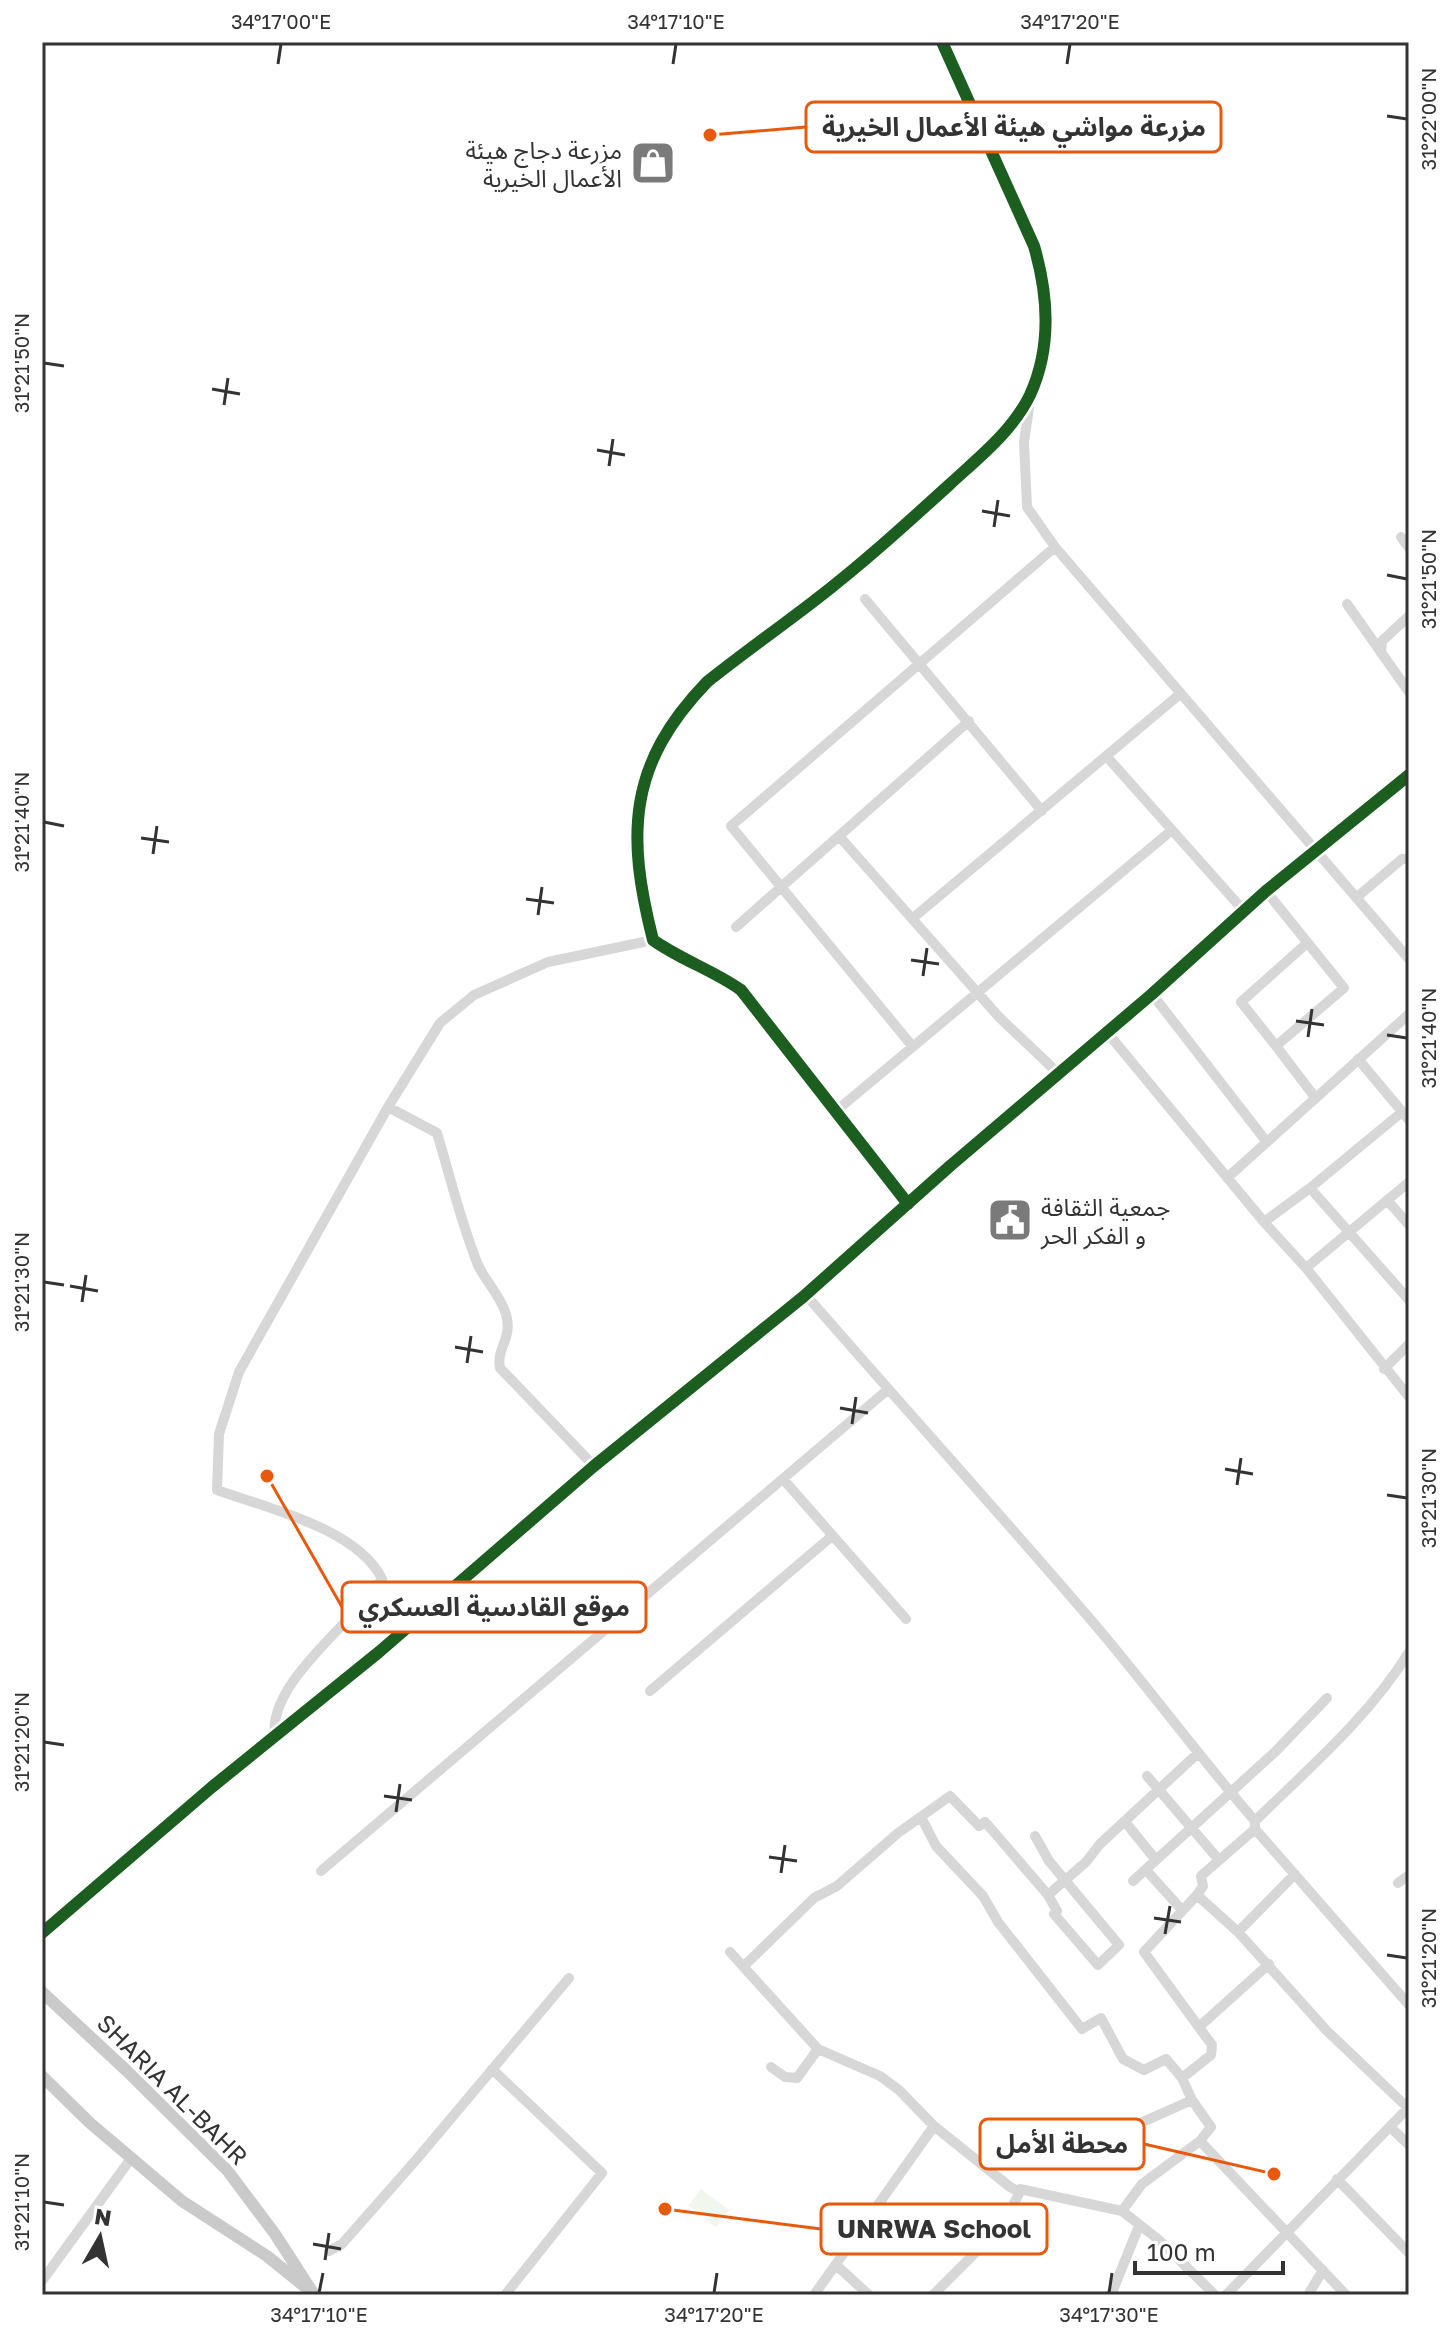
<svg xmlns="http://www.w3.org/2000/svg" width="1451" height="2337" viewBox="0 0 1451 2337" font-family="'Golos Text','Noto Sans Arabic',sans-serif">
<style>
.green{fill:#f2f7ee}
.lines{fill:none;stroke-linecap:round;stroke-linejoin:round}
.minor{stroke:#d7d7d7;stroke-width:10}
.major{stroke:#cacaca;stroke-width:12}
.cycleway-casing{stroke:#fff;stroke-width:17}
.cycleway{stroke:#1b5e20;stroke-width:12}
.ticks{fill:none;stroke:#333;stroke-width:3}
.labels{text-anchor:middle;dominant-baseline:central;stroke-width:8;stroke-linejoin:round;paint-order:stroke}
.poi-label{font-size:24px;fill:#333;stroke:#fff;text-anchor:end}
.street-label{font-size:24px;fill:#333;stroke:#fff}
.leader{fill:none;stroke:#e8590c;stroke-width:3}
.callout-dot{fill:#e8590c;stroke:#fff;stroke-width:3}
.callout{fill:#fff;stroke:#e8590c;stroke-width:3}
.callout-label{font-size:26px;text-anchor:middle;font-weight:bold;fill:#333}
.neatline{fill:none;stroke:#333;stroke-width:3}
.ticks-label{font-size:20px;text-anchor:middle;fill:#333}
</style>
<rect width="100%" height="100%" fill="#fff"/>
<!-- green -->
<path class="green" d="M701,2189L729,2210L716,2227L705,2219L707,2217L688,2206Z"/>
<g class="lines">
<!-- minor -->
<path class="minor" d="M1030,401L1024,442L1027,507L1055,547L1409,959
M1401,537L1409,548
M865,599L1042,811
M1347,604L1409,692
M1381,653L1382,641L1409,616
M1108,758L1244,911
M839,836L999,1017L1058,1073
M1266,891L1344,988L1276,1046L1314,1096
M1357,897L1402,859H1409
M913,918L1180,694
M736,927L969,721
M1152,994L1266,1141
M1106,1031L1264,1222L1306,1268L1409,1397
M1276,1046L1241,1002L1306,944
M913,1047L731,826L1055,547
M1358,1059L1409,1120
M388,1107L437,1133C450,1176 461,1223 478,1265C486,1282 500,1295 506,1314C513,1340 496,1347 500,1368L594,1466
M836,1111L1172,830
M1227,1178L1409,1014
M1310,1188L1409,1300
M1387,1200L1409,1225
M908,1204L741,990C713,970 681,960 653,940C626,834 628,764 707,682C742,654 779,628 814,601C861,565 905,525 949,485C978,458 1012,432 1030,395C1052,347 1048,294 1034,246L942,42
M1264,1222L1310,1188L1402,1112
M1306,1268L1409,1182
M806,1295C904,1408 1005,1519 1102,1633C1154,1695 1202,1760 1255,1821V1829L1409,2005
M1384,1369L1409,1344
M783,1479L906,1619
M650,1691L832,1536
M275,1738C266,1683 354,1623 382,1579C358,1529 267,1508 217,1490L219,1434L239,1372L388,1107L440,1023L474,995L548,962L653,940
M1147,1776L1219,1860
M921,1817L936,1846L983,1896L998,1922L1082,2029L1101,2018L1123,2059L1144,2070L1166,2059L1182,2078
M1255,1821C1309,1768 1369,1717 1409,1652
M1126,1823L1156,1860L1133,1881
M1255,1829L1201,1876L1203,1886L1197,1895L1144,1952L1212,2045L1211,2055L1182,2078L1192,2100L1211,2127L1200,2141L1346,2295
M1156,1860L1275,1752L1327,1698
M1146,1870L1182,1910
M321,1871L885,1392
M1398,1883L1409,1875
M1048,1895L1086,1862L1100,1844L1197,1754
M1197,1895L1238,1932L1327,2031L1408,2108
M1238,1932L1295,1874
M42,1933L212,1787L379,1652L594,1466L803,1297L950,1166L1152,994L1266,891L1409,775
M730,1952L818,2049
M744,1966L814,1898L837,1886L898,1833L950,1796L979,1826L985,1822L993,1831L1048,1895L1057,1911L1054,1914L1098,1965L1119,1945L1049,1861L1035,1836
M1200,2026L1269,1964
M771,2067L785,2077L797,2078L818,2049L880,2076L899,2090L934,2126L1010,2187L1020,2192V2189L1122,2211L1159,2240L1215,2295
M492,2069L602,2173L505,2295
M1390,2127L1409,2145
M1109,2137L1192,2100
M1337,2179L1409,2253
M1122,2211L1142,2184L1200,2141
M329,2251L342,2244L416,2160L569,1978
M836,2265L869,2295
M42,2281L132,2157
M814,2295L934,2126
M933,2295L979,2249C999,2245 1010,2209 1020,2192
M1111,2295L1139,2226
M1226,2295L1409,2107
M1308,2295L1323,2270"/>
<!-- major -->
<path class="major" d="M42,1992L127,2071L227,2170L275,2234L313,2293
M42,2076L90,2123L182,2201L267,2256L304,2286"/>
<!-- cycleway casing -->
<g class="cycleway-casing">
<path id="cycleway" d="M908,1204L741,990C713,970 681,960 653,940C626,834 628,764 707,682C742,654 779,628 814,601C861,565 905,525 949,485C978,458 1012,432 1030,395C1052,347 1048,294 1034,246L942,42
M42,1933L212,1787L379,1652L594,1466L803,1297L950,1166L1152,994L1266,891L1409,775"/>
</g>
<!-- cycleway -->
<use href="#cycleway" class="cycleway"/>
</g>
<!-- ticks -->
<path class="ticks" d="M278,64L281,44M673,64L676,44M1067,64L1070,44M1387,116L1407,119M44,363L64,366M212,389L240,394M224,405L228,378M597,450L625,455M609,466L613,439M982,511L1010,516M994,527L998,500M1387,575L1407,579M44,822L64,826M141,838L169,842M153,854L157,826M526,899L554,903M538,915L542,887M911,960L939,964M923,976L927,948M1296,1021L1324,1025M1387,1035L1407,1038M1308,1037L1312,1009M44,1282L64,1285M70,1286L98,1291M82,1302L86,1275M455,1347L483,1352M467,1363L471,1336M840,1408L868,1413M852,1424L856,1397M1225,1469L1253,1474M1237,1485L1241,1458M1387,1495L1407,1498M44,1742L64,1745M384,1796L412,1800M396,1812L400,1784M769,1857L797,1861M781,1873L785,1845M1154,1918L1181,1922M1165,1934L1170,1906M1387,1955L1407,1958M44,2202L64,2205M313,2244L341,2249M325,2260L329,2233M319,2293L323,2273M714,2293L717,2273M1109,2293L1112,2273"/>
<!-- icons -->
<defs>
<g id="shop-square" transform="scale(2.3)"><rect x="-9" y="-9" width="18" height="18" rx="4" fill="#7a7a7a" stroke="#fff"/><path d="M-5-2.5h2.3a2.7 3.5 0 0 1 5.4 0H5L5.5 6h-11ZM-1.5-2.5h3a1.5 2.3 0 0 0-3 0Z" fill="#fff"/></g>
<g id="civic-square" transform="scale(2.3)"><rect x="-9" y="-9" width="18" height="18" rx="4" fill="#7a7a7a" stroke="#fff"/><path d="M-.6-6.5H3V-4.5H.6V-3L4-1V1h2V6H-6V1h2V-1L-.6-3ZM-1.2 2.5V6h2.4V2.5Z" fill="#fff"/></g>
</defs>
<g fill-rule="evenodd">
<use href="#shop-square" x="653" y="163"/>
<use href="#civic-square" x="1010" y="1220"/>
</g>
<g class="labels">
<!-- poi labels -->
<g class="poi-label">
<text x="622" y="149">مزرعة دجاج هيئة<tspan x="622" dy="28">الأعمال الخيرية</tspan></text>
<text x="1041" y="1206" text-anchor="start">جمعية الثقافة<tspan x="1041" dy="28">و الفكر الحر</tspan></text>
</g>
<!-- street labels -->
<g class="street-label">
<text transform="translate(173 2089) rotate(45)">SHARIA AL-BAHR</text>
</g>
</g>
<!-- callouts -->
<path class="leader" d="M710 135L806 127M267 1476L342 1607M1274 2174L1144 2144M665 2209L821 2229"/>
<g class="callout-dot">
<circle cx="710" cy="135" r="8"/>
<circle cx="267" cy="1476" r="8"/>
<circle cx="1274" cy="2174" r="8"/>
<circle cx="665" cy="2209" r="8"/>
</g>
<g class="callout">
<rect x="806" y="102" width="415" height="50" rx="8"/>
<rect x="342" y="1582" width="304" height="50" rx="8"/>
<rect x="980" y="2119" width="164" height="50" rx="8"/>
<rect x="821" y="2204" width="226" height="50" rx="8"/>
</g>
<g class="callout-label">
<text x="1014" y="136">مزرعة مواشي هيئة الأعمال الخيرية</text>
<text x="494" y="1616">موقع القادسية العسكري</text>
<text x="1062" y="2153">محطة الأمل</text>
<text x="934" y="2238">UNRWA School</text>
</g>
<!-- border -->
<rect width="1451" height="2337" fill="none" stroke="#ffffff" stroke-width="88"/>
<!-- north arrow -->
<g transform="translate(100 2237) rotate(9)" stroke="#ffffff" stroke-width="6" paint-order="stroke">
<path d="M0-6L14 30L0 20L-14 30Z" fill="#333333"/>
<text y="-12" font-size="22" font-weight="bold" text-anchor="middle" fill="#333333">N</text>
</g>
<!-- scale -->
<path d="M1135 2261v12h148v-12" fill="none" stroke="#333333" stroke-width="4"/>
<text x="1147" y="2261" font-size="24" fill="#333333" stroke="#ffffff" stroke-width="6" paint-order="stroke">100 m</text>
<rect x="44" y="44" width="1363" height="2249" class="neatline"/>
<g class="ticks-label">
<text x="281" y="29">34°17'00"E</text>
<text x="676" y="29">34°17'10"E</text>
<text x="1070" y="29">34°17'20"E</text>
<text transform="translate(1429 119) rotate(-90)" y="7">31°22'00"N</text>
<text transform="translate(22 363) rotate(-90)" y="7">31°21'50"N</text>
<text transform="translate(1429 579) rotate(-90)" y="7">31°21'50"N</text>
<text transform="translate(22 822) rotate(-90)" y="7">31°21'40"N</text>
<text transform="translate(1429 1038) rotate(-90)" y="7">31°21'40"N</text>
<text transform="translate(22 1282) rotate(-90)" y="7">31°21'30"N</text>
<text transform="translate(1429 1498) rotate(-90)" y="7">31°21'30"N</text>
<text transform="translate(22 1742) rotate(-90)" y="7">31°21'20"N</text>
<text transform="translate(1429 1958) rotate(-90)" y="7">31°21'20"N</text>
<text transform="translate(22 2202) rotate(-90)" y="7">31°21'10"N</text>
<text x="319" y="2322">34°17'10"E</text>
<text x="714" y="2322">34°17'20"E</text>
<text x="1109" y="2322">34°17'30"E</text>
</g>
</svg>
